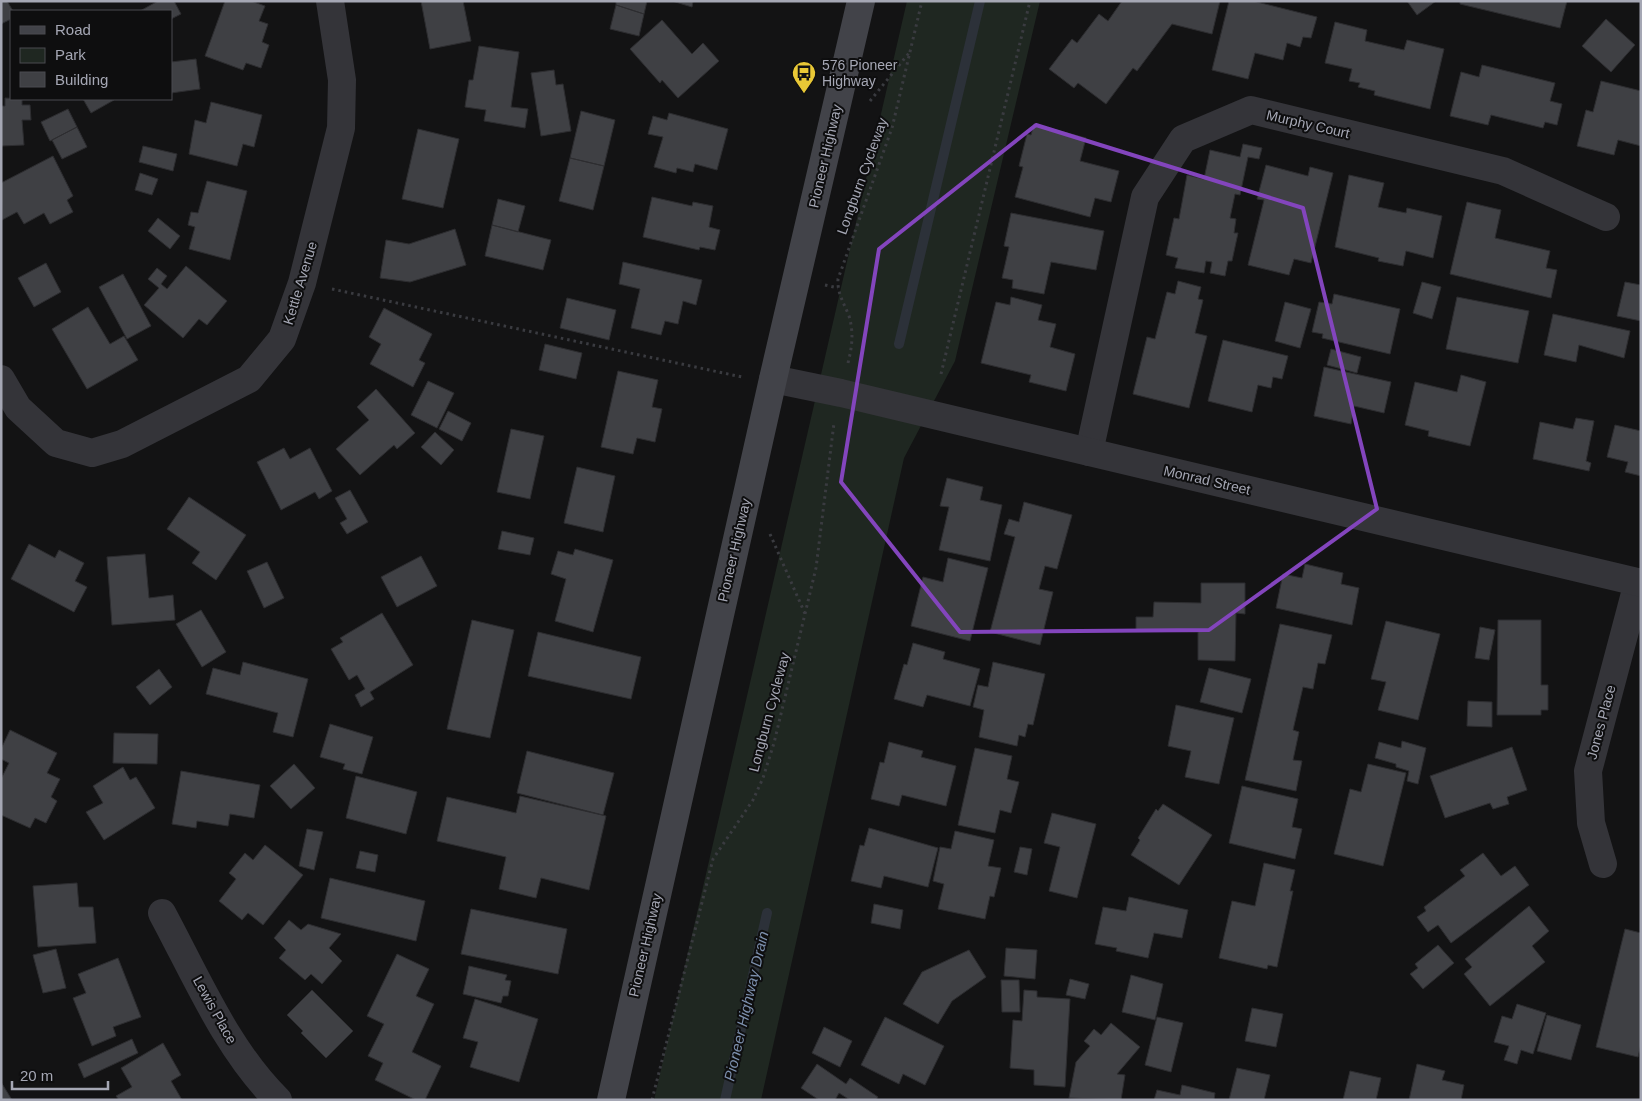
<svg xmlns="http://www.w3.org/2000/svg" width="1642" height="1101" viewBox="0 0 1642 1101" font-family="Arial,sans-serif">
<style>
.green{fill:#1f2721}
.lines{fill:none;stroke-linecap:round;stroke-linejoin:round}
.stream{stroke:#2c3139;stroke-width:10}
.building{fill:#3f4044;stroke:#2d2d30}
.path{stroke:#3a3b40;stroke-width:3;stroke-dasharray:2.5 4;stroke-linecap:butt}
.minor{stroke:#343439;stroke-width:28}
.tertiary{stroke:#343439;stroke-width:28}
.secondary{stroke:#424349;stroke-width:28}
.marked{fill:none;stroke:#8345bd;stroke-width:4;stroke-linejoin:round}
.labels{text-anchor:middle;dominant-baseline:central;stroke-width:4;stroke-linejoin:round;paint-order:stroke}
.poi-label{font-size:14px;fill:#a5a7b4;stroke:#0e0e0f;text-anchor:start}
.street-label{font-size:14px;fill:#a5a7b4;stroke:#0e0e0f}
.water-label{font-size:15px;font-style:italic;fill:#7d90ae;stroke:#0e0e0f}
</style>
<rect width="100%" height="100%" fill="#131314"/>
<!-- green -->
<path class="green" d="M907,1H1040L955,361L904,458L761,1100H654Z"/>
<g class="lines">
<!-- stream -->
<path class="stream" d="M899,344L980,1
M725,1100L767,913"/>
</g>
<!-- building -->
<path class="building" d="M1,1H7L13,11L11,19L1,24Z
M158,1H174L181,14L171,19V11H140Z
M225,1H251L265,6L259,21L268,24L262,42L269,45L261,68L246,63L243,70L205,56Z
M421,1H463L471,41L430,49Z
M616,1H647L644,14L616,5Z
M672,1H693L692,7Z
M1122,1H1220L1212,34L1172,24L1137,71L1133,68L1106,104L1078,83L1074,88L1049,69L1072,39L1077,43L1099,14L1108,21Z
M1229,1H1253L1317,17L1311,38L1303,37L1300,47L1287,43L1283,60L1255,53L1248,79L1212,70Z
M1407,1H1436L1417,15Z
M1460,1H1567L1560,28L1460,4Z
M616,5L644,14L639,36L610,29Z
M1606,19L1635,45L1611,72L1582,46Z
M662,20L692,54L703,43L719,61L678,98L662,80L660,83L630,49Z
M1335,22L1367,30L1365,41L1404,50L1407,40L1444,49L1430,109L1374,95L1375,91L1358,87L1360,83L1349,81L1352,69L1325,63Z
M479,46L519,52L511,107L528,109L525,128L484,121L486,110L465,107L469,80H473Z
M196,59L200,89L171,93V62Z
M1482,65L1555,83L1550,101L1562,104L1557,125L1545,122L1543,128L1491,115L1488,125L1450,116L1461,72L1479,77Z
M554,70L556,85L563,84L571,131L541,136L531,73Z
M1601,81L1641,91V146L1618,140L1614,155L1577,146L1586,110L1593,112Z
M5,98L22,99V105H30L31,120H22L24,145L1,146V106H5Z
M83,99H113L114,100L91,113Z
M211,102L262,115L254,147L243,144L237,166L189,154L195,120L206,123Z
M68,109L77,127L50,141L41,122Z
M581,111L615,120L604,166L570,158Z
M669,113L728,129L717,170L695,164L693,172L677,168L676,173L654,167L663,137L648,134L653,116L667,120Z
M1034,124L1086,138L1080,161L1119,171L1111,202L1095,198L1090,217L1015,197L1023,167L1019,166L1027,134L1031,135Z
M77,127L87,147L62,159L52,140Z
M418,129L459,139L443,208L402,199Z
M1243,144L1262,148L1259,159L1248,157L1240,195L1235,194L1230,218L1236,219L1234,233H1238L1232,261H1228L1225,276L1210,273L1212,262L1206,261L1204,273L1175,268L1178,258L1166,255L1174,218L1179,219L1187,175L1204,179L1210,150L1240,157Z
M143,146L177,154L173,171L139,162Z
M53,156L73,196L67,200L73,212L50,224L44,213L24,224L17,212L2,220L1,183Z
M570,158L604,166L593,210L559,201Z
M1266,165L1308,176L1310,167L1333,173L1311,263L1294,259L1289,275L1248,265L1264,200L1257,199Z
M140,173L158,179L152,195L135,190Z
M1349,175L1384,183L1378,207L1406,213L1407,208L1442,216L1433,258L1406,251L1403,266L1378,261L1379,258L1335,247Z
M207,181L247,191L230,260L189,249L195,227L188,225L191,212L198,213Z
M652,197L692,206L693,202L713,206L709,227L720,230L715,250L700,247L699,250L643,237Z
M498,199L525,206L518,232L492,225Z
M1467,202L1501,210L1495,238L1550,251L1546,268L1557,270L1551,298L1450,274Z
M1011,213L1104,231L1096,270L1051,262L1044,294L1012,288L1013,280L1002,278L1009,247L1004,246Z
M158,218L180,236L170,249L148,231Z
M492,225L551,240L543,270L485,256Z
M455,229L466,265L410,282L380,278L386,240L409,244Z
M623,262L702,280L696,305L683,301L678,324L665,321L661,335L631,328L640,289L619,284Z
M46,263L61,292L34,307L18,278Z
M186,266L227,301L207,325L199,319L183,338L144,305L159,288L148,279L157,268L167,276L161,284L167,289Z
M123,274L151,326L127,339L99,287Z
M1178,281L1201,287L1198,299L1203,300L1195,333L1207,336L1189,408L1133,394L1147,337L1155,339L1167,292L1175,294Z
M1422,282L1441,287L1432,319L1413,313Z
M1625,282L1641,285V321L1617,316Z
M1334,294L1400,309L1390,354L1322,338L1323,334L1312,332L1319,302L1332,304Z
M1011,297L1042,305L1038,320L1056,324L1050,347L1075,354L1066,391L1029,382L1031,375L981,363L996,302L1010,305Z
M1457,297L1529,311L1518,363L1446,349Z
M567,298L616,310L609,340L560,328Z
M1285,302L1311,309L1300,348L1275,341Z
M88,307L110,344L124,336L138,360L87,389L52,329Z
M384,308L432,334L419,360L425,363L413,387L370,364L381,344L369,337Z
M1553,314L1630,331L1624,358L1579,345L1576,362L1544,355Z
M1223,340L1288,356L1282,379L1273,377L1271,388L1258,385L1252,412L1208,401Z
M545,344L582,353L576,379L539,370Z
M1331,349L1361,357L1357,373L1327,365Z
M1324,367L1391,382L1384,413L1354,406L1351,424L1314,416Z
M618,371L658,380L652,407L662,409L655,442L637,438L633,454L601,447Z
M1461,375L1486,382L1470,446L1428,436L1429,431L1405,425L1415,382L1457,392Z
M428,381L454,393L437,428L411,415Z
M376,389L415,433L397,449L394,445L360,475L336,449L369,420L357,407Z
M448,411L471,423L462,441L439,429Z
M1576,418L1594,421L1586,461L1591,463L1589,471L1533,459L1540,422L1573,429Z
M1615,425L1641,431V476L1625,472L1628,462L1607,457Z
M511,429L544,436L530,499L497,492Z
M435,432L454,450L441,465L421,447Z
M284,448L290,459L310,448L332,491L319,499L315,492L281,510L257,462Z
M577,467L615,476L603,532L564,523Z
M947,478L983,487L980,500L1002,505L990,561L939,550L949,507L940,506Z
M350,490L368,522L347,534L340,523L347,519L335,498Z
M189,497L246,535L216,580L192,563L200,552L167,529Z
M1024,502L1072,515L1057,569L1045,566L1039,589L1053,592L1040,645L990,632L1015,537L1004,534L1009,519L1019,522Z
M502,531L534,538L530,555L498,549Z
M29,544L55,558L59,550L84,563L75,581L87,587L74,612L11,579Z
M575,549L613,560L593,632L555,621L566,579L551,574L558,551L573,555Z
M145,554L149,598L173,595L175,620L112,625L107,557Z
M421,556L437,586L397,607L381,577Z
M948,558L988,568L970,641L911,626L923,577L943,582Z
M267,562L284,598L264,608L247,571Z
M1305,564L1343,573L1341,584L1359,588L1352,625L1276,608L1283,574L1302,578Z
M1201,583H1245V614L1236,613L1235,661L1198,660V632L1136,631V617H1153L1154,602L1201,603Z
M201,610L226,652L202,667L176,624Z
M382,613L413,665L370,692L374,699L361,707L355,695L365,689L357,675L349,680L331,649L343,642L340,638Z
M472,620L514,630L490,738L447,729Z
M1498,620H1541V685H1548V710H1541V715H1497Z
M1386,621L1440,634L1418,720L1378,710L1386,682L1371,679Z
M1280,624L1332,635L1325,664L1318,663L1313,689L1303,687L1293,730L1299,732L1293,760L1302,761L1296,791L1245,780Z
M1480,627L1495,630L1489,660L1475,658Z
M538,632L641,657L631,699L528,676Z
M913,643L945,652L943,659L980,669L970,706L927,695L923,707L894,699L904,664L907,665Z
M243,662L308,679L293,737L273,732L278,713L206,694L213,668L240,675Z
M993,662L1045,674L1033,725L1028,724L1025,737L1019,735L1017,746L979,737L984,710L973,707L978,685L988,687Z
M1209,668L1251,679L1242,713L1200,702Z
M159,669L172,687L150,705L136,687Z
M1468,701L1492,702V727L1467,726Z
M1176,705L1234,718L1219,784L1185,777L1191,751L1168,746Z
M330,724L373,737L362,774L343,769L345,764L320,757Z
M10,730L57,753L47,773L60,779L51,797L57,801L46,823L35,818L30,828L1,815V779L9,763L1,759V749Z
M114,733L158,734L157,764L113,763Z
M1402,741L1426,748L1418,784L1407,781L1409,771L1396,767V764L1375,758L1379,742L1401,748Z
M889,742L923,751L921,757L956,766L946,806L902,795L899,806L871,799L880,762L884,763Z
M1512,747L1527,790L1507,797L1509,804L1493,809L1490,803L1445,818L1430,776Z
M975,748L1012,756L1007,779L1019,782L1011,813L1000,810L995,833L958,825Z
M527,751L614,773L603,815L517,793Z
M294,764L315,788L291,809L270,786Z
M1368,764L1406,773L1383,866L1334,854L1350,789L1361,792Z
M123,767L130,780L136,777L155,808L104,840L86,812L103,803L93,786Z
M181,771L260,785L254,818L230,814L228,826L197,821L196,828L172,824Z
M356,776L417,792L406,834L346,818Z
M1242,786L1298,799L1292,827L1302,829L1295,859L1229,843Z
M520,796L606,816L589,890L541,878L536,898L499,889L506,857L437,841L447,797L516,813Z
M1163,804L1212,835L1179,885L1131,855L1140,840L1138,838L1156,809L1158,811Z
M1052,813L1096,824L1077,898L1049,891L1060,847L1044,843Z
M869,828L938,848L928,887L884,876L881,888L851,881L860,845L864,846Z
M307,829L323,832L314,870L299,866Z
M955,831L994,840L988,866L1001,868L994,897L990,896L985,919L938,909L944,884L933,881L940,847L951,849Z
M265,845L303,875L263,925L248,913L242,920L219,901L236,879L229,873L245,853L253,860Z
M1020,847L1032,849L1027,875L1014,872Z
M360,851L378,855L375,872L356,868Z
M1483,853L1501,876L1515,866L1529,885L1451,943L1438,925L1428,932L1417,917L1426,911L1424,907L1465,876L1460,870Z
M1264,863L1295,870L1290,891H1293L1277,967L1268,965L1267,969L1219,958L1232,901L1255,906Z
M330,878L425,901L416,941L321,918Z
M77,883L79,907H93L96,943L38,947L33,886Z
M1129,897L1188,910L1182,938L1154,933L1148,958L1116,951L1117,948L1095,944L1103,907L1126,911Z
M874,904L903,910L900,929L871,923Z
M1529,906L1549,931L1532,946L1545,962L1490,1006L1464,974L1472,967L1465,959Z
M471,909L567,929L558,974L461,954Z
M289,920L301,930L308,924L341,934L329,948L342,961L322,984L311,974L305,980L279,958L286,950L274,938Z
M1625,929L1641,933V1044L1638,1057L1596,1047Z
M1438,945L1454,963L1423,989L1410,974L1418,968L1415,964Z
M1006,948L1037,950L1035,979L1004,976Z
M56,949L66,988L43,993L33,955Z
M969,950L986,977L952,1001L938,1024L903,1004L922,972Z
M397,954L429,969L416,996L434,1004L412,1052L441,1066L425,1100H416L375,1080L383,1063L368,1056L384,1024L367,1016Z
M118,958L141,1017L113,1027L116,1036L92,1046L73,998L86,993L78,974Z
M469,966L507,975L505,980L511,981L508,996H503L501,1003L463,994Z
M1131,975L1163,984L1155,1020L1122,1012Z
M1070,979L1089,984L1085,999L1066,995Z
M1001,980H1019L1020,1012H1002Z
M312,990L353,1031L326,1058L301,1033L303,1031L287,1015Z
M1024,990L1037,991V997L1070,999L1065,1087L1034,1085V1070L1010,1068L1013,1020L1022,1021Z
M475,999L538,1019L519,1082L470,1067L478,1042L463,1038Z
M1517,1004L1546,1013L1533,1054L1521,1050L1517,1064L1504,1060L1509,1046L1494,1042L1502,1016L1512,1019Z
M1252,1008L1283,1014L1276,1047L1245,1041Z
M1547,1015L1581,1025L1571,1060L1537,1051Z
M885,1017L944,1046L925,1085L903,1074L899,1084L861,1065Z
M1157,1017L1183,1023L1171,1072L1145,1065Z
M1111,1023L1140,1047L1117,1074L1125,1075L1121,1100L1069,1098L1076,1062L1090,1046L1084,1041L1094,1029L1101,1035Z
M824,1027L852,1041L840,1067L812,1053Z
M132,1039L138,1053L84,1078L78,1064Z
M163,1043L181,1075L171,1081L182,1100H119L116,1096L132,1087L121,1068Z
M817,1064L846,1084L850,1078L878,1097L876,1100H850L839,1093L835,1100H819L801,1088Z
M1417,1064L1445,1071L1442,1080L1464,1085L1461,1100H1409Z
M1237,1068L1270,1075L1264,1100H1229Z
M1350,1071L1381,1078L1376,1100H1343Z
M1,1082L12,1100H1Z
M1182,1085L1215,1093L1214,1100H1154L1157,1090L1180,1095Z"/>
<g class="lines">
<!-- path -->
<path class="path" d="M870,101L909,53
M825,285L838,288
M332,289L742,377
M848,363C852,347 854,333 849,316C844,303 837,293 838,279L892,128L922,1
M941,374L1030,1
M770,534L806,616
M652,1100L713,859L753,800L763,778L774,743L816,568L834,423"/>
<!-- minor -->
<path class="minor" d="M1,379L18,408L56,443L92,453L122,444L249,379L282,339L302,283L341,128L342,80L330,1
M1089,452L1145,197L1183,139L1251,110L1503,171L1606,217
M1603,864L1591,823L1588,771L1638,582
M162,913C196,976 227,1050 278,1100"/>
<!-- tertiary -->
<path class="tertiary" d="M773,379L841,393L1641,583"/>
<!-- secondary -->
<path class="secondary" d="M611,1100L773,379L861,1"/>
</g>
<!-- marked area -->
<path class="marked" d="M1036,125L1303,208L1377,509L1209,630L960,632L841,482L879,249Z"/>
<!-- icons -->
<defs>
<g id="bus-pin" transform="scale(1.25)"><path d="M0 17L-7.5 6A9.5 9.5 0 1 1 7.5 6Z" fill="#e9c836" stroke="#0e0e0f"/><path d="M-5-6H5V4H4V6H2V4H-2V6H-4V4H-5ZM-3.5-4V0h7V-4ZM-3.5 1.2v1.5H-2V1.2ZM2 1.2v1.5H3.5V1.2Z" fill="#111"/></g>
</defs>
<g fill-rule="evenodd">
<use href="#bus-pin" x="804" y="73"/>
</g>
<g class="labels">
<!-- poi labels -->
<g class="poi-label">
<text x="822" y="65">576 Pioneer<tspan x="822" dy="16">Highway</tspan></text>
</g>
<!-- street labels -->
<g class="street-label">
<text transform="translate(1308 124) rotate(13)">Murphy Court</text>
<text transform="translate(825 156) rotate(-77)">Pioneer Highway</text>
<text transform="translate(862 176) rotate(-70)">Longburn Cycleway</text>
<text transform="translate(300 283) rotate(-73)">Kettle Avenue</text>
<text transform="translate(1207 480) rotate(13)">Monrad Street</text>
<text transform="translate(734 550) rotate(-77)">Pioneer Highway</text>
<text transform="translate(769 712) rotate(-75)">Longburn Cycleway</text>
<text transform="translate(1601 722) rotate(-75)">Jones Place</text>
<text transform="translate(645 945) rotate(-77)">Pioneer Highway</text>
<text transform="translate(215 1010) rotate(61)">Lewis Place</text>
</g>
<!-- water labels -->
<g class="water-label">
<text transform="translate(746 1006) rotate(-77)">Pioneer Highway Drain</text>
</g>
</g>
<!-- border -->
<rect width="1642" height="1101" fill="none" stroke="#a5a7b4" stroke-width="5"/>
<!-- legend -->
<rect x="10" y="10" width="162" height="90" fill="#0e0e0f" stroke="#4a4b51"/>
<rect x="20" y="26" width="25" height="8" fill="#424349" stroke="#4a4b51"/>
<text x="55" y="35" font-size="15" fill="#a5a7b4">Road</text>
<rect x="20" y="48" width="25" height="15" fill="#1f2721" stroke="#4a4b51"/>
<text x="55" y="60" font-size="15" fill="#a5a7b4">Park</text>
<rect x="20" y="72" width="25" height="15" fill="#3f4044" stroke="#4a4b51"/>
<text x="55" y="85" font-size="15" fill="#a5a7b4">Building</text>
<!-- scale -->
<path d="M12 1081v8h96v-8" fill="none" stroke="#a5a7b4" stroke-width="2.5"/>
<text x="20" y="1081" font-size="15" fill="#a5a7b4" stroke="#0e0e0f" stroke-width="4" paint-order="stroke">20 m</text>
</svg>
